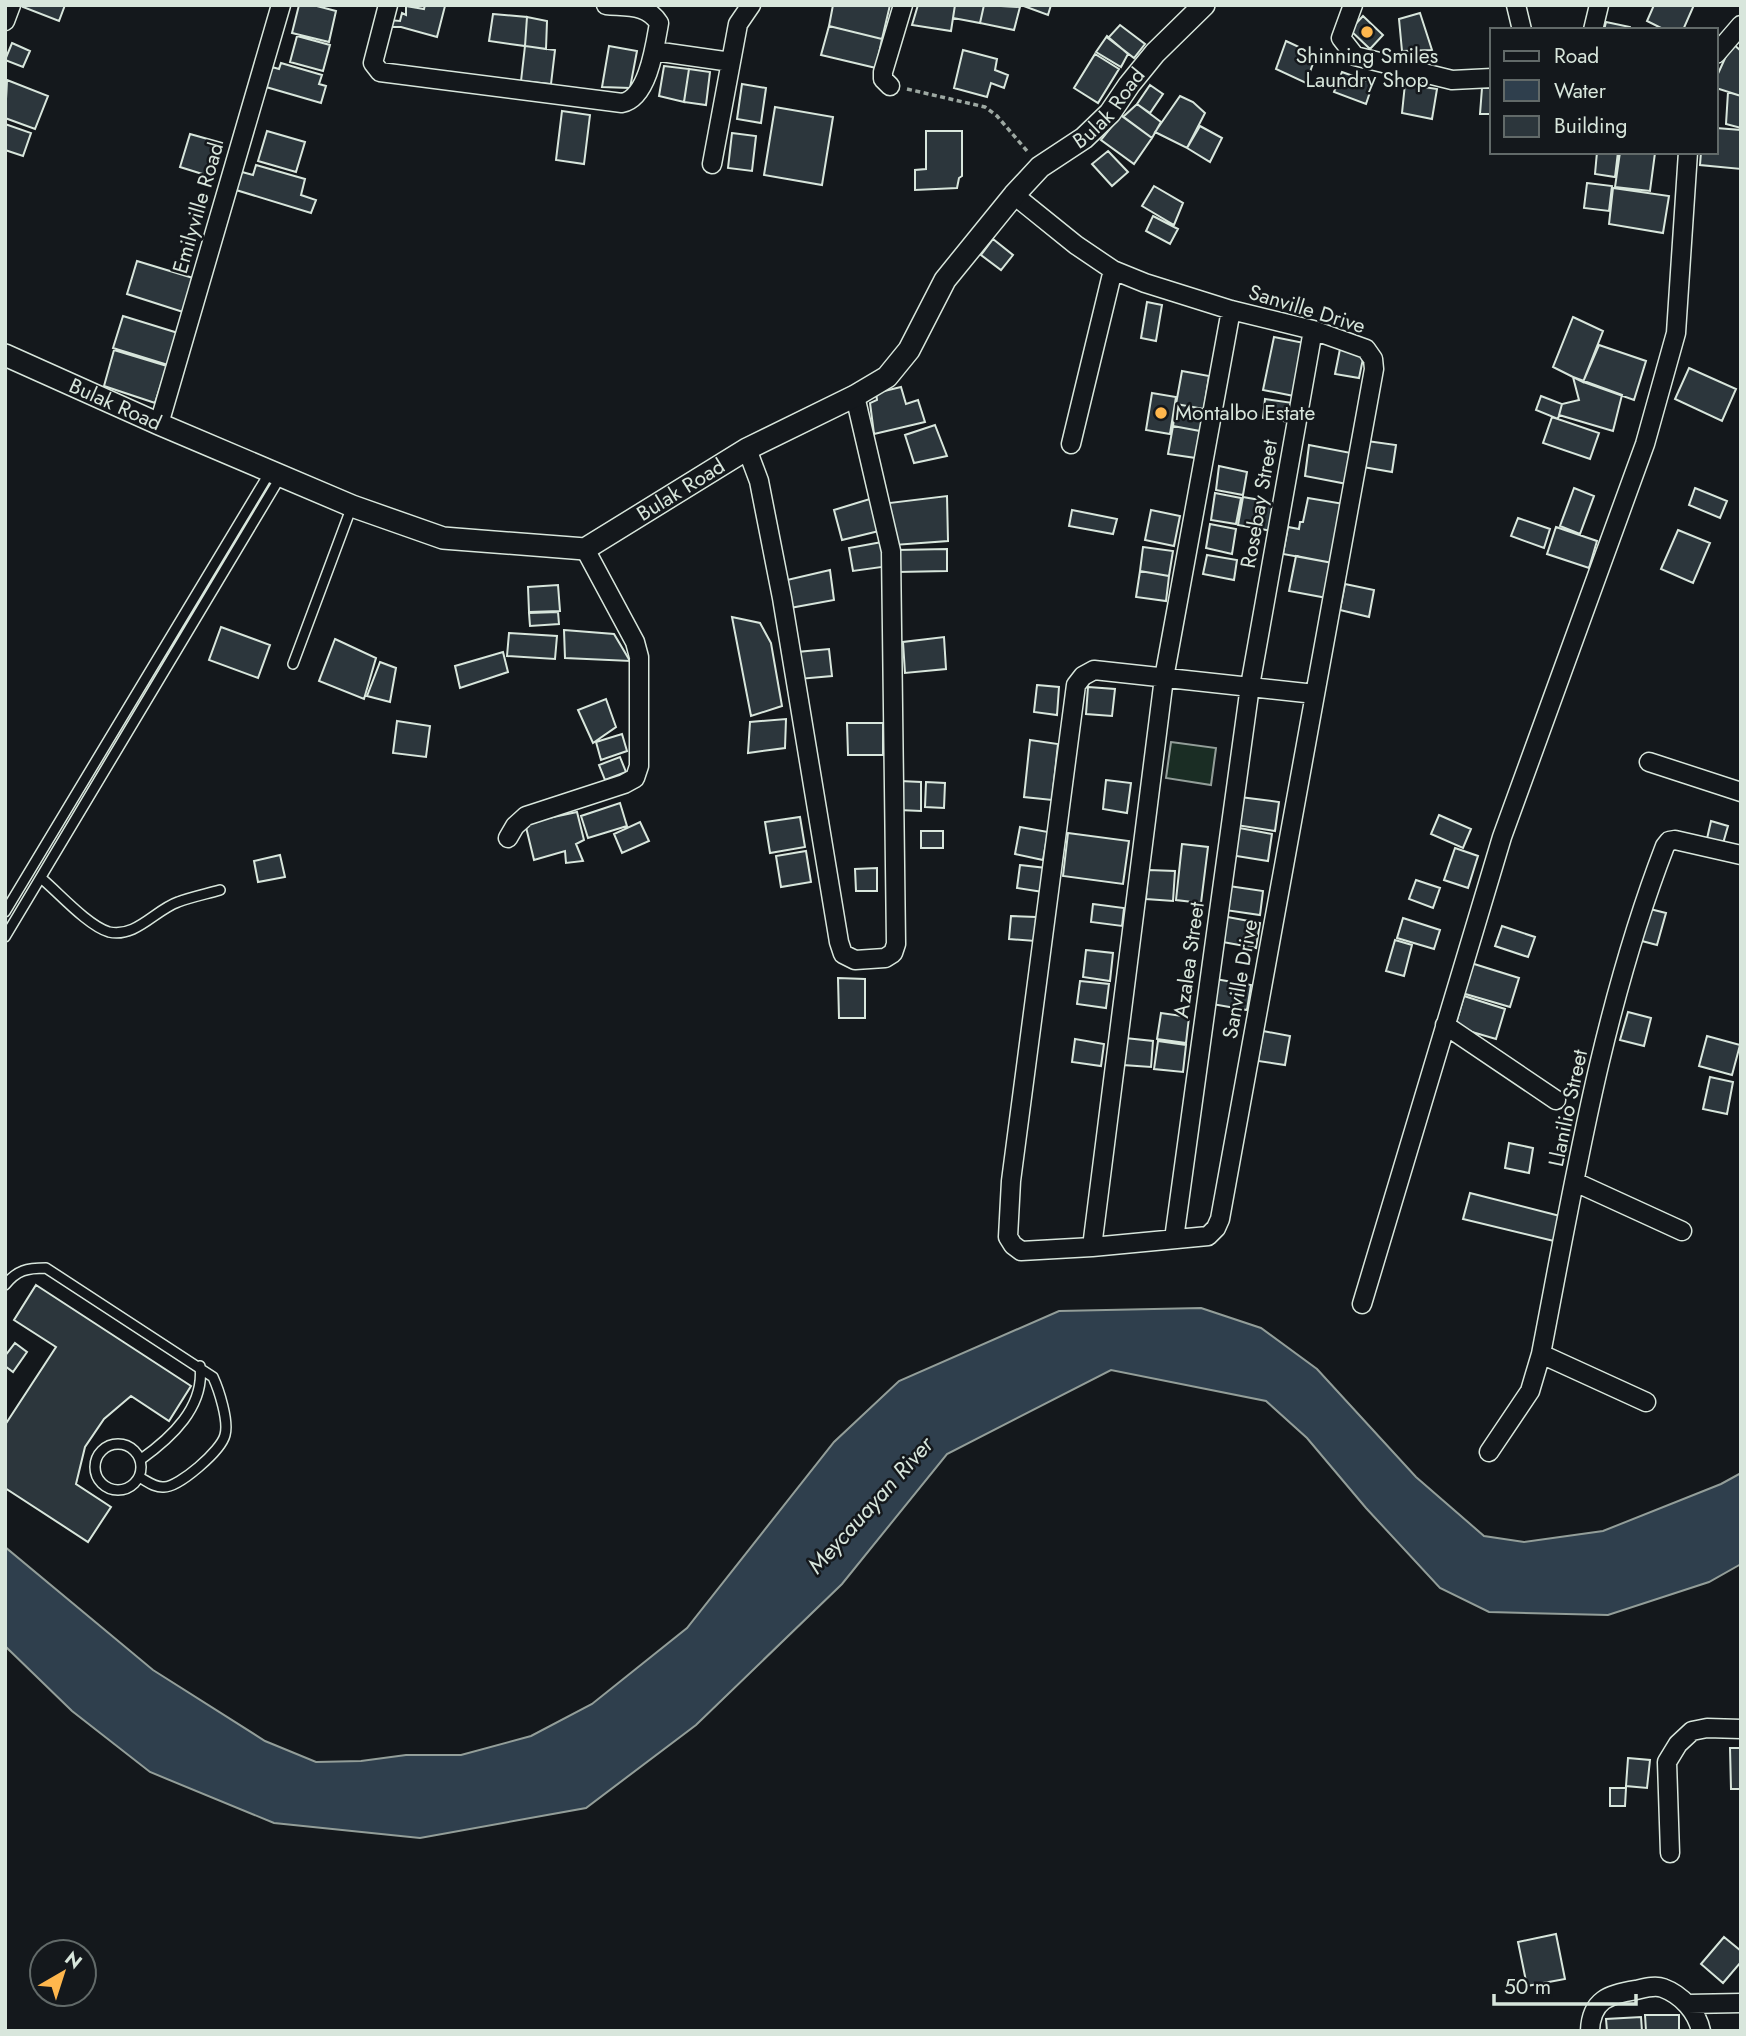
<svg xmlns="http://www.w3.org/2000/svg" width="1746" height="2036" viewBox="0 0 1746 2036" font-family="Jost,sans-serif">
<style>
.green{fill:#1a2d24;stroke:#939e99;stroke-width:2}
.water{fill:#2f3f4d;stroke:#939e99;stroke-width:2}
.building{fill:#2c363c;stroke:#d8e6dc;stroke-width:2}
.lines{fill:none;stroke-linecap:round;stroke-linejoin:round}
.service-casing{stroke:#d8e6dc;stroke-width:12}
.minor-casing{stroke:#d8e6dc;stroke-width:21}
.tertiary-casing{stroke:#d8e6dc;stroke-width:24}
.path{stroke:#9da8a2;stroke-width:3.5;stroke-dasharray:5 3.5;stroke-linecap:butt}
.service{stroke:#14181c;stroke-width:9}
.minor{stroke:#14181c;stroke-width:18}
.tertiary{stroke:#14181c;stroke-width:21}
.poi-dot{fill:#ffb74d;stroke:#14181c;stroke-width:2.5}
.labels{text-anchor:middle;dominant-baseline:central;stroke-width:5;stroke-linejoin:round;paint-order:stroke}
.poi-label{font-size:21px;fill:#d8e6dc;stroke:#14181c}
.street-label{font-size:21px;fill:#d8e6dc;stroke:#14181c}
.water-label{font-size:23px;font-style:italic;fill:#d8e6dc;stroke:#14181c}
</style>
<rect width="100%" height="100%" fill="#14181c"/>
<!-- green -->
<path class="green" d="M1171,742L1216,748L1211,785L1166,778Z"/>
<!-- water -->
<path class="water" d="M1201,1308L1261,1328L1317,1369L1416,1477L1484,1536L1524,1542L1603,1531L1721,1484L1741,1473V1564L1709,1582L1608,1615L1489,1612L1440,1588L1366,1508L1307,1438L1266,1401L1111,1370L947,1454L842,1584L696,1725L586,1808L420,1838L274,1823L150,1772L72,1711L5,1646V1547L153,1670L265,1741L316,1762L361,1761L406,1755H461L531,1736L592,1704L687,1628L834,1442L899,1381L1059,1311Z"/>
<!-- building -->
<path class="building" d="M24,5H65L59,21L23,7Z
M299,5H313L336,11L329,42L292,33Z
M425,5L445,6L437,37L401,27H387L389,20L400,21L402,13L406,15V6L424,9Z
M833,5H890L882,39L829,26Z
M918,5H955L951,31L912,25Z
M955,5H984L980,23L953,18Z
M984,5L1020,7L1014,30L980,23Z
M1021,5H1051L1048,15Z
M1654,5H1694L1683,30H1665L1647,21Z
M1420,13L1432,50L1402,51L1399,19Z
M493,14L527,17L525,46L489,41Z
M1363,16L1383,35L1370,49L1350,30Z
M527,17L547,21L546,49L525,46Z
M1606,22L1630,27V30H1604Z
M1120,25L1145,44L1134,58L1108,38Z
M829,26L882,39L876,68L821,55Z
M297,36L330,45L323,71L290,62Z
M1107,36L1128,54L1121,67L1096,52Z
M1286,41L1316,55L1306,83L1276,69Z
M12,43L30,51L23,67L5,60Z
M1732,43L1741,51V96L1716,88V78Z
M525,46L555,50L551,84L521,81Z
M609,46L637,51L630,88L602,87Z
M963,50L997,59L995,70L1008,75L1004,88L991,83L987,97L954,88Z
M1095,54L1119,69L1098,103L1074,88Z
M281,63L322,75L319,84L326,86L321,103L266,87L272,67L279,69Z
M664,66L689,69L684,102L659,96Z
M689,69L710,72L706,105L684,102Z
M1342,72L1373,83L1366,104L1334,92Z
M7,80L48,96L35,129L5,118Z
M742,84L766,88L761,123L737,119Z
M1405,84L1437,89L1432,119L1402,113Z
M1150,85L1163,94L1150,113L1137,104Z
M1482,88H1492V114H1480Z
M1728,92L1741,96V128L1726,124Z
M1180,96L1193,102L1205,113L1187,148L1155,132Z
M1137,104L1161,122L1152,138L1123,117Z
M775,107L833,117L822,185L764,175Z
M562,111L590,115L584,164L556,160Z
M1121,115L1152,138L1134,164L1101,140Z
M5,124L31,133L23,156L5,150Z
M1200,126L1222,138L1210,162L1187,148Z
M1716,128L1741,130V169L1700,165L1701,152H1716Z
M267,131L305,142L296,172L258,161Z
M926,131H962V176L959,178L957,188L915,190V170L926,169Z
M732,133L756,136L752,171L728,168Z
M190,134L222,143L212,177L180,167Z
M1108,151L1128,172L1112,186L1092,164Z
M1597,152H1618L1615,177L1595,174Z
M1620,152L1655,153L1650,191L1615,187Z
M256,165L305,179L301,195L316,200L311,213L236,190L242,172L253,175Z
M1587,183L1612,186L1609,211L1584,208Z
M1154,186L1183,203L1174,225L1142,206Z
M1613,188L1669,196L1663,233L1609,224Z
M1153,216L1178,229L1170,244L1146,231Z
M993,239L1013,255L1001,270L981,255Z
M137,261L193,278L183,312L127,294Z
M1147,302L1162,305L1156,341L1141,338Z
M123,316L178,333L168,365L113,348Z
M1573,317L1603,331L1583,382L1553,367Z
M1274,337L1304,343L1294,396L1263,390Z
M1599,345L1646,361L1634,400L1583,382Z
M1340,349L1364,354L1359,378L1335,374Z
M114,350L167,366L155,403L104,386Z
M1689,368L1736,389L1722,421L1675,399Z
M1182,371L1209,376L1204,409L1176,404Z
M1573,377L1622,395L1613,431L1559,415L1562,404L1579,400Z
M901,387L906,404L918,400L925,422L874,434L870,403L877,400L876,393Z
M1152,393L1176,397L1170,434L1146,430Z
M1541,396L1562,404L1558,419L1536,410Z
M1265,399L1293,403L1290,422L1263,418Z
M1176,404L1204,409L1200,431L1173,426Z
M1552,417L1599,433L1590,459L1543,443Z
M935,425L947,456L914,463L905,435Z
M1173,426L1200,431L1196,458L1168,454Z
M1367,441L1396,445L1392,472L1363,467Z
M1309,445L1351,453L1347,484L1305,476Z
M1219,466L1247,472L1243,495L1216,490Z
M1574,488L1594,496L1580,534L1560,526Z
M1695,488L1727,501L1720,518L1689,505Z
M1215,493L1241,498L1236,524L1211,520Z
M947,496L948,541L894,545L889,503Z
M1243,497L1277,503L1272,531L1238,525Z
M873,498L879,531L842,540L834,510Z
M1308,498L1344,504L1333,563L1283,554L1288,527L1299,529L1300,522H1303Z
M1072,510L1117,519L1113,534L1069,526Z
M1151,510L1180,516L1174,546L1145,540Z
M1518,518L1550,529L1544,548L1511,536Z
M1210,524L1236,529L1232,554L1206,548Z
M1556,527L1597,541L1589,568L1547,554Z
M1678,530L1710,543L1693,583L1661,569Z
M882,542V567L853,571L849,548Z
M1143,547L1173,551L1169,576L1140,571Z
M947,549V571L898,572L897,550Z
M1207,555L1237,560L1234,580L1203,574Z
M1296,556L1333,563L1327,598L1289,591Z
M830,570L834,600L790,608L787,580Z
M1140,571L1169,576L1166,601L1136,597Z
M1345,584L1374,590L1369,617L1340,610Z
M558,585L560,611L529,612L528,587Z
M558,612L559,624L530,626L529,613Z
M732,617L760,623L771,643L782,706L751,716Z
M221,627L270,645L258,678L209,660Z
M564,630L614,634L630,661L565,658Z
M509,633L557,636L555,659L507,656Z
M944,637L946,669L905,673L903,642Z
M335,639L376,658L364,699L319,681Z
M829,649L832,676L799,679L797,652Z
M503,652L508,672L460,688L455,666Z
M380,662L396,668L390,702L367,696Z
M1037,685L1059,687L1057,715L1034,712Z
M1088,687L1115,689L1112,716L1086,714Z
M606,699L616,727L593,743L578,710Z
M786,719L785,748L748,753L750,722Z
M397,721L430,726L426,757L393,753Z
M847,723H883V755H848Z
M622,734L627,751L601,760L596,742Z
M1030,740L1058,744L1052,800L1024,797Z
M620,757L626,772L605,780L599,765Z
M1106,780L1131,783L1127,813L1103,809Z
M900,781L921,782V811L899,810Z
M926,782L945,783L944,808L925,807Z
M1240,797L1279,802L1275,831L1236,825Z
M620,803L627,826L588,838L581,816Z
M577,812L584,840L576,844L583,861L566,863L565,851L534,860L525,823Z
M1439,815L1471,829L1463,848L1431,834Z
M800,817L805,847L770,853L765,822Z
M1711,821L1728,826L1722,847L1706,843Z
M640,822L649,841L622,853L614,834Z
M1020,827L1048,832L1043,860L1015,854Z
M1234,827L1272,834L1268,861L1230,855Z
M921,831H943V848H921Z
M1068,833L1129,841L1123,884L1063,876Z
M1182,844L1208,847L1201,903L1176,900Z
M1455,848L1478,856L1468,888L1444,880Z
M806,851L811,882L781,887L776,856Z
M280,855L285,877L258,882L254,861Z
M1020,865L1046,868L1043,892L1017,888Z
M877,868V891H856L855,869Z
M1148,870L1175,871L1173,901L1146,899Z
M1416,880L1440,888L1433,908L1409,899Z
M1229,886L1263,891L1260,915L1225,910Z
M1093,904L1124,908L1122,926L1091,922Z
M1646,908L1666,913L1657,945L1638,940Z
M1011,916L1036,917L1035,941L1009,939Z
M1222,916L1260,923L1256,948L1217,941Z
M1403,918L1440,930L1434,949L1397,938Z
M1502,926L1535,937L1528,957L1495,946Z
M1395,940L1412,945L1404,976L1386,971Z
M1086,950L1113,953L1110,981L1083,977Z
M1471,963L1519,978L1510,1007L1462,993Z
M838,978L865,979V1018H839Z
M1215,979L1251,985L1247,1010L1212,1004Z
M1080,981L1109,984L1106,1008L1077,1004Z
M1464,996L1505,1009L1496,1039L1455,1027Z
M1628,1012L1651,1018L1644,1046L1620,1040Z
M1161,1013L1189,1017L1186,1043L1157,1039Z
M1263,1031L1290,1036L1285,1065L1258,1061Z
M1707,1036L1740,1045L1732,1075L1699,1066Z
M1125,1038L1153,1041L1151,1067L1123,1065Z
M1075,1039L1104,1044L1101,1066L1072,1062Z
M1158,1041L1186,1045L1183,1072L1154,1069Z
M1710,1077L1733,1082L1727,1114L1703,1109Z
M1509,1143L1533,1148L1529,1173L1505,1168Z
M1470,1193L1560,1216L1554,1241L1463,1219Z
M36,1285L191,1386L169,1421L131,1396L104,1419L85,1447L76,1484L111,1507L88,1542L5,1488V1425L56,1347L14,1320Z
M15,1343L27,1352L13,1372L5,1366V1356Z
M1730,1748H1741V1789H1731Z
M1628,1758L1650,1760L1647,1788L1626,1786Z
M1610,1788H1626L1625,1806H1610Z
M1556,1934L1565,1979L1527,1986L1518,1942Z
M1724,1937L1741,1951V1962L1723,1983L1701,1964Z
M1645,2015H1679V2031H1646Z
M1641,2017L1642,2031H1607L1606,2019Z"/>
<g class="lines">
<!-- service casing -->
<g class="service-casing">
<path id="service" d="M293,664L352,506
M41,878C58,892 88,926 109,932C136,938 155,910 178,902C191,897 206,894 220,890
M5,912L270,472
M5,937L281,476
M5,1285C17,1270 27,1268 46,1268L213,1377C219,1390 229,1421 225,1435C221,1451 179,1487 164,1487C155,1488 147,1481 139,1477
M95 1467a23 23 0 1 1 46 0a23 23 0 1 1-46 0Z
M140,1460C171,1438 205,1407 200,1366"/>
</g>
<!-- minor casing -->
<g class="minor-casing">
<path id="minor" d="M388,5L373,63L380,72L622,103C648,98 655,46 659,23C647,4 627,7 606,5
M1353,5L1341,38L1355,56L1452,80L1492,78
M1516,5L1522,30
M5,21L11,5
M1593,30L1599,5
M654,51L731,62
M1716,54L1741,25
M890,86L883,79V72L903,5
M712,164L738,24L751,5
M1014,195L1076,245L1113,270L1145,283L1231,310L1313,330L1366,349L1373,359L1374,369L1220,1219L1216,1228L1208,1236L1092,1247L1021,1251L1013,1245L1008,1237L1011,1181L1076,685L1083,676L1094,670L1315,694
M159,424L281,5
M1071,444L1113,270
M747,449L759,481L782,598L839,942L843,954L855,960L885,958L893,953L896,944L891,551L855,396
M1649,762L1741,792
M508,838L515,826L526,816L624,784L635,778L639,766V657L635,642L585,549
M1445,1025L1556,1100
M1575,1182L1682,1231
M1174,1239L1250,686L1313,330
M1092,1247L1164,678L1231,310
M1362,1304L1502,837L1645,444L1676,333L1688,152
M1541,1354L1646,1402
M1489,1452L1530,1391L1541,1354C1574,1183 1602,1009 1665,846L1669,841L1675,840L1741,855
M1670,1853L1667,1762L1678,1744L1692,1731L1707,1728L1741,1729
M1688,2004L1741,2003
M1590,2031C1591,2000 1609,1994 1636,1990C1645,1988 1655,1985 1663,1988C1682,1995 1697,2012 1701,2031"/>
</g>
<!-- tertiary casing -->
<g class="tertiary-casing">
<g id="tertiary">
<path id="s1" d="M5,355L159,424L352,506L443,538L585,549L747,449L855,396L887,377L909,350L945,280L1014,195L1040,167L1084,138L1110,113L1129,85L1155,53L1204,5"/>
</g>
</g>
<!-- path -->
<path class="path" d="M907,89L985,107L997,116L1028,152"/>
<!-- service -->
<use href="#service" class="service"/>
<!-- minor -->
<use href="#minor" class="minor"/>
<!-- tertiary -->
<use href="#tertiary" class="tertiary"/>
</g>
<!-- markers -->
<g class="poi-dot">
<circle cx="1367" cy="32" r="7"/>
<circle cx="1161" cy="413" r="7"/>
</g>
<g class="labels">
<!-- poi labels -->
<g class="poi-label">
<text x="1367" y="56">Shinning Smiles<tspan x="1367" dy="24">Laundry Shop</tspan></text>
<text x="1175" y="413" text-anchor="start">Montalbo Estate</text>
</g>
<!-- street labels -->
<g class="street-label">
<text stroke="none"><textPath href="#s1" startOffset="1318">Bulak Road</textPath></text>
<text transform="translate(198 208) rotate(-74)">Emilyville Road</text>
<text transform="translate(1307 309) rotate(17)">Sanville Drive</text>
<text stroke="none"><textPath href="#s1" startOffset="121">Bulak Road</textPath></text>
<text stroke="none"><textPath href="#s1" startOffset="730">Bulak Road</textPath></text>
<text transform="translate(1259 504) rotate(-80)">Rosebay Street</text>
<text transform="translate(1189 960) rotate(-82)">Azalea Street</text>
<text transform="translate(1240 979) rotate(-80)">Sanville Drive</text>
<text transform="translate(1568 1108) rotate(-78)">Llanilio Street</text>
</g>
<!-- water labels -->
<g class="water-label">
<text transform="translate(870 1505) rotate(-48)">Meycauayan River</text>
</g>
</g>
<!-- border -->
<rect width="1746" height="2036" fill="none" stroke="#d8e6dc" stroke-width="14"/>
<!-- legend -->
<rect x="1490" y="28" width="228" height="126" fill="#14181c" stroke="#626a69" stroke-width="2"/>
<rect x="1504" y="51" width="35" height="10" fill="#14181c" stroke="#626a69" stroke-width="2"/>
<text x="1554" y="63" font-size="21" fill="#d8e6dc">Road</text>
<rect x="1504" y="80" width="35" height="21" fill="#2f3f4d" stroke="#626a69" stroke-width="2"/>
<text x="1554" y="98" font-size="21" fill="#d8e6dc">Water</text>
<rect x="1504" y="116" width="35" height="21" fill="#2c363c" stroke="#626a69" stroke-width="2"/>
<text x="1554" y="133" font-size="21" fill="#d8e6dc">Building</text>
<!-- north arrow -->
<g transform="translate(63 1973) rotate(39)"><circle r="33" fill="#14181c" stroke="#626a69" stroke-width="2"/>
<path d="M0-5L12 26L0 18L-12 26Z" fill="#ffb74d"/>
<text y="-10" font-size="19" font-weight="bold" text-anchor="middle" fill="#d8e6dc">N</text>
</g>
<!-- scale -->
<path d="M1494 1994v10h142v-10" fill="none" stroke="#d8e6dc" stroke-width="3.5"/>
<text x="1504" y="1994" font-size="21" fill="#d8e6dc" stroke="#14181c" stroke-width="5" paint-order="stroke">50 m</text>
</svg>
